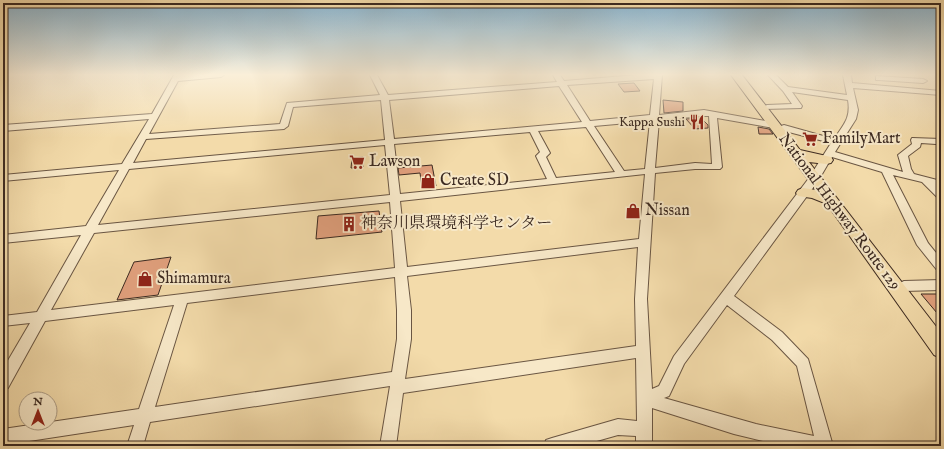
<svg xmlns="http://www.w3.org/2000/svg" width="944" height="449" viewBox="0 0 944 449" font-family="'IM FELL English','Noto Serif JP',serif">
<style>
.building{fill:#e1a07d;stroke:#3c2a21}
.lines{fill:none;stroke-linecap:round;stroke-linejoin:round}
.minor-casing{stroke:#6a5643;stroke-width:2}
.highway-casing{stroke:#3c2a21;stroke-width:2}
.minor{fill:#f7e8c8;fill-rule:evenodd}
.highway{fill:#f3dbaa;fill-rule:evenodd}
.labels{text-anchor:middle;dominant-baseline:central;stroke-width:4;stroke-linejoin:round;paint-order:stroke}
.far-poi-label{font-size:13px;fill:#3c2a21;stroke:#f7e8c8;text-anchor:end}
.poi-label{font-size:16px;fill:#3c2a21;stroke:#f7e8c8;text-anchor:start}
.street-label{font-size:16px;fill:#3c2a21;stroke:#f7e8c8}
</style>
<rect width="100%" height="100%" fill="#f3dbaa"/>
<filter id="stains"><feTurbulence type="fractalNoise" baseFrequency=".005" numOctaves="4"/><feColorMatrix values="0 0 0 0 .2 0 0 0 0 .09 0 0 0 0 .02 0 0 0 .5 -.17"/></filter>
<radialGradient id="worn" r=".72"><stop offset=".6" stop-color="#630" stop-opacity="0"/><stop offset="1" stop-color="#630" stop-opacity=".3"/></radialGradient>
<!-- building -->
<path class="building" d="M634,83L640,91L624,92L618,84Z
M663,100L683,102V111L664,113Z
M701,118L708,125V128L695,129L686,119Z
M758,127L769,129L773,134H759Z
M363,157V167L351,168L352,158Z
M432,165L436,186L422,188L420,173L399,175L398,168Z
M629,207L639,209L638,216L628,213Z
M379,211L382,232L316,239L318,216Z
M171,257L158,295L117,300L134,262Z
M921,294H941V313H937Z"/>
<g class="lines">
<!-- minor casing -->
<g class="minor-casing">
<path id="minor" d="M174,75H224L221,77L178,81L149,134L280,124L287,103L380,95L370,75H377L388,95L557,82L553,75H560L564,81L637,75H662L659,115L704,110L777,123L778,125L774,128L717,118L722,167L720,169H695L655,173L647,299L652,389L659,386L674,356L809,178L831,143L781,130L780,128L781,126L784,125L834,139C844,124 851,118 848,100L792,92L802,106L801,108L764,109L763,107L767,105L792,104L783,91L768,75H776L788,87L847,95L843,75H851L852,83L941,91V95L853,88L858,110L856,119L835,152L903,172L898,155L912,144L911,140L912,138L941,139V147L936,144L921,143L920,147L908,156L911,169L914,174L941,181V187L938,186L941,189V198L937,197L922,182L893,175L928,243L941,259V271L937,270L917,245L882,172L832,157L818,181L734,296L782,332L808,359L833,446L779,445L734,434L652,408V446H636V436L618,435L579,446H544L546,440L552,438L618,419L637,421L636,358L403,393L396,446H380L390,386L150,422L143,446H127L134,425L3,445V429L139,409L174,305L45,321L8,388L3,390V369L30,323L3,326V316L37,312L81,235L3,243V235L86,226L119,170L3,181V175L122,164L149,119L3,131V125L152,114ZM654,79L650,115L590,121L567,85ZM559,86L582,122L394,139L389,100ZM381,100L385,140L133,163L146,139L284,129L288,126L293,107ZM704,116H709L712,164L695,163L655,168L659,120ZM650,121L645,169L624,171L594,126ZM586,127L615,172L556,178L546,157L550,153L538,131ZM530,132L540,152L536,156L547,179L400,194L394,144ZM385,145L390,195L98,225L129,169ZM645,174L639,239L407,267L400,201ZM390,202L395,268L51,310L94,233ZM638,247L635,299L636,346L405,379L411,339V310L407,276ZM395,277L397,310V339L392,372L155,407L187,303ZM727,305L772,340L797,366L814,436L756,424L664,398L669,396L684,364Z
M876,76L923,79L927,81L923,83L879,80H876Z
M941,280V290L904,291L900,289L898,286L900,283L904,281Z"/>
</g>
<!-- highway casing -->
<g class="highway-casing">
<path id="highway" d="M731,75H742L800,150L831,157L833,160L831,163L826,164L809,162L941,333V358L934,355L827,204L812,198L798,196L796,193L798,190L803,188L816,190Z"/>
</g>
<!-- minor -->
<use href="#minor" class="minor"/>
<!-- highway -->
<use href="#highway" class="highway"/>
</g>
<!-- sky -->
<linearGradient id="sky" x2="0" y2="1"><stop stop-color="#8ab6d2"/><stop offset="0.54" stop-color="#faefd9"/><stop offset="1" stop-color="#faefd9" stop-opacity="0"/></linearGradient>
<rect width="944" height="138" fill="url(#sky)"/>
<!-- icons -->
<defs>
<g id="restaurant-bare" transform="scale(1.2)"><path d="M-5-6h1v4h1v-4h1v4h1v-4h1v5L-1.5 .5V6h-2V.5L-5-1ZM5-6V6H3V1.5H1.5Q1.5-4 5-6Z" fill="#8f2418" stroke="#f7e8c8" stroke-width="2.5" paint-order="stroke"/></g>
<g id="supermarket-bare" transform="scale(1.2)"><path d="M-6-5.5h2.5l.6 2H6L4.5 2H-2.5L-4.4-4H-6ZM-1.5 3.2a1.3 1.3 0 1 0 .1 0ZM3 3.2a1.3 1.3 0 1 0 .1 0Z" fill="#8f2418" stroke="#f7e8c8" stroke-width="2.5" paint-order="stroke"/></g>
<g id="shop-bare" transform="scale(1.2)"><path d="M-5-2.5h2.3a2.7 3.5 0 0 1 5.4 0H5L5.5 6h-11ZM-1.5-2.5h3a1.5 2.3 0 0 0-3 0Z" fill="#8f2418" stroke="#f7e8c8" stroke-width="2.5" paint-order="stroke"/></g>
<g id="building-bare" transform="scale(1.2)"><path d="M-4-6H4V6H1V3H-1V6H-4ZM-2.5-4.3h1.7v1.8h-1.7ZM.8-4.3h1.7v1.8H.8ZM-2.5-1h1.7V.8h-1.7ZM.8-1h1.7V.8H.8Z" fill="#8f2418" stroke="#f7e8c8" stroke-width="2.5" paint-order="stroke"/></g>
</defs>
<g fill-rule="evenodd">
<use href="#restaurant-bare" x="697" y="122"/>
<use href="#supermarket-bare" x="810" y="139"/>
<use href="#supermarket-bare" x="357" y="162"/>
<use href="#shop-bare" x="428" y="181"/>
<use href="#shop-bare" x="633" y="211"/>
<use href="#building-bare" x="349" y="224"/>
<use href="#shop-bare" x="145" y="279"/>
</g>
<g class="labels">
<!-- far-poi labels -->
<g class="far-poi-label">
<text x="685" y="122">Kappa Sushi</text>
</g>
<!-- poi labels -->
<g class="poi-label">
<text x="822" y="139">FamilyMart</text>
<text x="369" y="162">Lawson</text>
<text x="440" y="181">Create SD</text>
<text x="645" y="211">Nissan</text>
<text x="361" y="224">神奈川県環境科学センター</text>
<text x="157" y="279">Shimamura</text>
</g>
<!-- street labels -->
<g class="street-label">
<text transform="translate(839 212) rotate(53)">National Highway Route 129</text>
</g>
</g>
<!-- margin -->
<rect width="944" height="449" fill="none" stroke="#f3dbaa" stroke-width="16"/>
<rect x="4" y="4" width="936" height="441" fill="none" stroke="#3c2a21" stroke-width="2"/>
<rect x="8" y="8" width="928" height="433" fill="none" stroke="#3c2a21"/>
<!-- north arrow -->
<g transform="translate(38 411)"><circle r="19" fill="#f7e8c8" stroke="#ac9c85"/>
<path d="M0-3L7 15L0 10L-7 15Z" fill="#8f2418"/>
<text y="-6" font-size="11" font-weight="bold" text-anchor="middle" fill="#3c2a21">N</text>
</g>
<rect width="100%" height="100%" filter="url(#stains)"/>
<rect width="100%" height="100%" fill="url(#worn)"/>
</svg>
